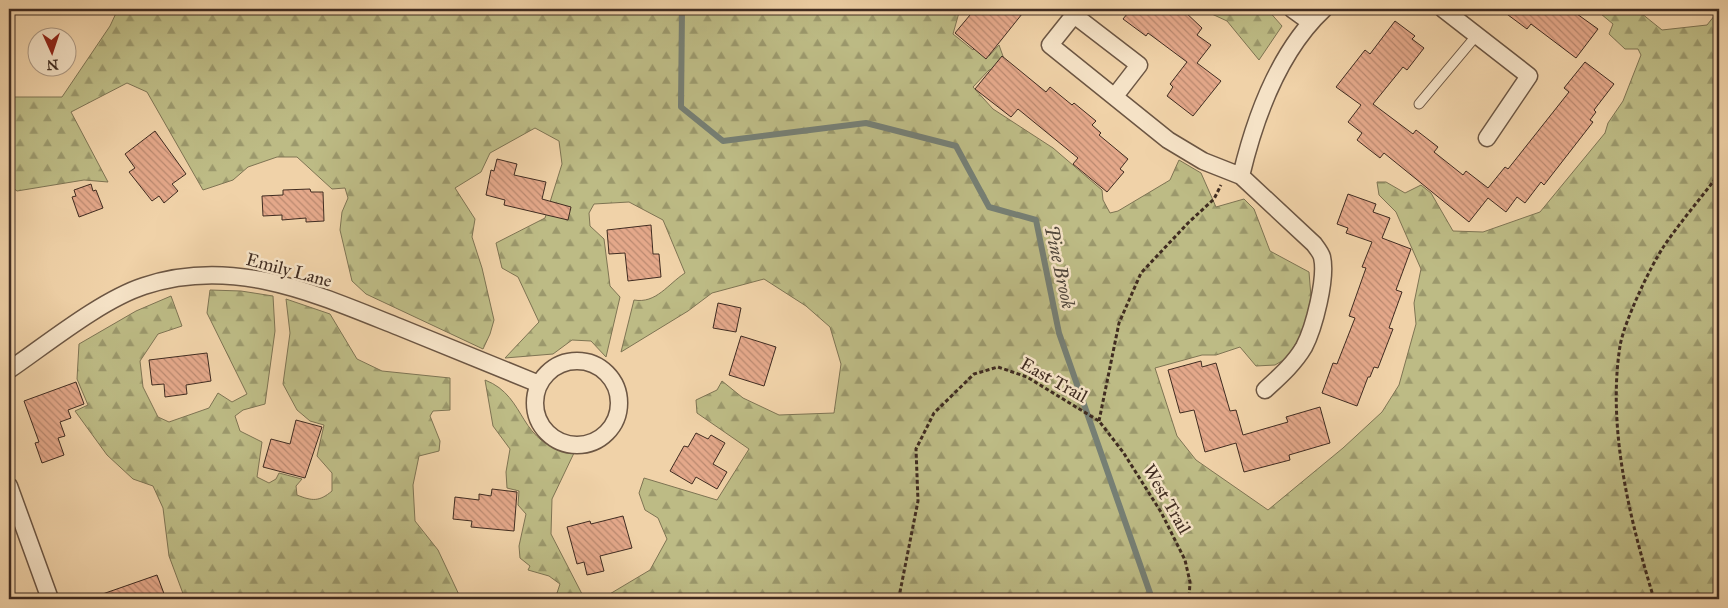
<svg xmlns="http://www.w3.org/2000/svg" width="1728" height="608" viewBox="0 0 1728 608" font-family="'IM FELL Great Primer',serif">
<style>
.forest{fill:url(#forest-firs);stroke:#7e7453}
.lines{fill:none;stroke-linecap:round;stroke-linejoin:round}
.stream{stroke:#767f74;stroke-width:6}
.building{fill:url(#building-back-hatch);stroke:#402c21}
.service-casing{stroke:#6c5643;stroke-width:11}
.minor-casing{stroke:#6c5643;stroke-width:19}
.path{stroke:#402c21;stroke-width:3;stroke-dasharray:4 2.5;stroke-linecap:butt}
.service{stroke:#f5e2c6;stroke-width:9}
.minor{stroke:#f5e2c6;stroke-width:16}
.labels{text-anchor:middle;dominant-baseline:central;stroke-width:5;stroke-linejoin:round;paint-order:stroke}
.street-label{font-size:18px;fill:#402c21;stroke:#f5e2c6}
.water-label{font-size:19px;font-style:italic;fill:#52483d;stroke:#f5e2c6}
</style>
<defs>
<pattern id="forest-firs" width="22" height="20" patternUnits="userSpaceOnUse" patternTransform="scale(1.25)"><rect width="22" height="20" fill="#bdbb85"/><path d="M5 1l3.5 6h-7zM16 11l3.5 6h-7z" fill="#9b986c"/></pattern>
<pattern id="building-back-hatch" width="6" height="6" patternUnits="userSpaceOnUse" patternTransform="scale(1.25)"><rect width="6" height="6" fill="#e4a88a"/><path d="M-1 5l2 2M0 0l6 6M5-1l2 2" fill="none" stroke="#ba8970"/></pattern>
</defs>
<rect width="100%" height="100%" fill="#f0d2a8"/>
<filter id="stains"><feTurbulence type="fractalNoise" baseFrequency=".004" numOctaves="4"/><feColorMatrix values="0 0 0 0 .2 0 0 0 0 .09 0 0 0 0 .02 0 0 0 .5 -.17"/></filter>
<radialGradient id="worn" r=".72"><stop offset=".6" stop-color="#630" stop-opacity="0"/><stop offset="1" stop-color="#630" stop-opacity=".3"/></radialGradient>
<!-- forest -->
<path class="forest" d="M118,9H960L953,34L973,50L976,46L989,56L999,45L1004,59L995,69L989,70L973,87L993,109L1053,148L1102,190L1103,200L1110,213L1118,211L1170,180L1179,160L1201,173L1216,207L1244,199L1254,209L1270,251L1309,272L1311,297L1306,321L1299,338L1287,358L1275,365L1256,366L1240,347L1216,355H1202L1155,368L1177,436L1196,460L1268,510L1343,448L1382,412L1399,385L1416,324L1414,303L1421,269L1396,212L1379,195L1377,182H1386L1405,193L1421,185L1431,193L1453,231L1483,232L1540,212L1605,133L1608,123L1623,101L1641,55L1638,49H1625L1609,34L1613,24L1595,9H1636L1662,30L1707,25L1719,10V599H550L557,593L560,584L549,576L528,570L530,566L520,558L519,546L526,514L518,505L519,491L507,488L506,472L510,449L493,426L485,380C529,397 516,445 574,453L552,499L551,534L582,594L603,598L650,570L667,539L658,518L645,510L639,493L644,478L717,500L749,449L697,413L696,400L717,390L722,381L743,398L779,415L834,413L841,364L830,327L806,306L764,279L712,293L688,311L621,352L634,300C656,304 668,284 685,273L663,220L629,202L594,204L589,213L590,226L604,239L610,286L620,297L606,357L591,341L572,340L553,354L505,358L539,322L518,277L502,268L496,243L545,218L562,164L559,141L535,128L490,153L481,172L455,188L475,219L472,237L482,268L494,320L490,334L483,349L366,294L352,281L340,230L342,212L348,198L345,188L332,189L297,157H277L248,167L233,180L203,190L147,92L127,83L71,112L108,182L84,180L17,191L9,185V97H62L110,26Z
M1201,9H1267L1282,26L1259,60L1227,21Z
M210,290L241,291L273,296L275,331L265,404L243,410L235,416L240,431L262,442L257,477L269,483L276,479L279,473L302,479L296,486L297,495C312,501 319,502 332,491V473L317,456L324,425L310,421L297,410L283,384L290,333L286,299L330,314L357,359L382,371L450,378V410L433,411L430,416L440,441L439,451L419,456L413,485L415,521L438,550L461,599H185L169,556L163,508L153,486L133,479L107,455L75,411L88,405L77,379L79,344L136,311L171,296L182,326L158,334L140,361L143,387L158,417L169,422L209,408L218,393L232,402L247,394L207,313Z"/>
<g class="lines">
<!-- stream -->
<path class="stream" d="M682,9L681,107L723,141L866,123L956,146L989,207L1036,220L1059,333L1150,593L1145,599"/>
</g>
<!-- building -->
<path class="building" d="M975,9H1026L986,59L955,33Z
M1131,9H1182L1202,28L1197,35L1211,45L1197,63L1221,81L1193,116L1167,96L1173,87L1170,84L1187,62L1148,33L1146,36L1123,19Z
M1500,9H1570L1598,29L1576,58L1531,24L1527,29Z
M1395,21L1415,36L1412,39L1424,48L1407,70L1403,67L1373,104L1413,134L1416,130L1438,147L1434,152L1463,175L1466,171L1488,188L1505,167L1508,169L1569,92L1564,88L1585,62L1614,84L1594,110L1596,112L1590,120L1593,122L1544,185L1541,182L1525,203L1517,197L1506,212L1488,198L1469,222L1384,153L1380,158L1357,140L1362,133L1348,122L1361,105L1336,87L1365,50L1370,54Z
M1002,56L1046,92L1050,87L1072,105L1074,103L1096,121L1092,125L1101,133L1099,135L1128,159L1120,169L1124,172L1107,192L1073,164L1078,158L1018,109L1011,117L975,89Z
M155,131L186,174L172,184L178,191L164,203L159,196L152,201L129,172L135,168L125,154Z
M497,159L517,164L514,175L546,182L542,199L571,207L568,220L504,205L505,200L486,195L491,170L494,171Z
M91,184L93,191L96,190L103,208L79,217L72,197L76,196L74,190Z
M310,189L311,192H323L324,221L306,222V218L282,220V215L263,216L262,196L283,195V190Z
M1348,194L1376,204L1373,212L1390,218L1382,238L1411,249L1396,290L1402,292L1389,328L1393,329L1378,368L1374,367L1370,377H1368L1357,406L1322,393L1333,363L1337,364L1355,318L1349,316L1366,268L1362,267L1372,242L1346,233L1348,228L1337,224Z
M651,225L653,254H659L661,277L628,281L625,253L609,254L607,230Z
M718,303L741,308L736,332L713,328Z
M741,336L776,347L764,386L729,375Z
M207,353L211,381L186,385L187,394L165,397L164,384L152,385L149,360Z
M1201,361L1202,367L1216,363L1230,411L1236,410L1243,435L1288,422L1286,417L1320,407L1330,443L1289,455L1290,460L1244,472L1236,443L1205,452L1194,410L1180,413L1168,370Z
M76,382L84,404L68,410L71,418L60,422L65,436L58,438L64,455L42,463L35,443L39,442L24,401Z
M296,420L322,427L305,478L263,467L271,439L290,444Z
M696,433L708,439L711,435L725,443L713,464L727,472L717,489L696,477L692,484L670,471L684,446L688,447Z
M492,489L517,492L514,531L471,527L472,521L453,519L455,497L479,500V494L491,496Z
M623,516L632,548L600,556L604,571L587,575L584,562L577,564L567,527L590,521L591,524Z
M157,575L166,599H94V597Z"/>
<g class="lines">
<!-- service casing -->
<g class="service-casing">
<path id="service" d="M1419,104L1476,36"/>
</g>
<!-- minor casing -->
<g class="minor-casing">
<path id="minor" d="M1292,9L1310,22
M1443,9L1529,76L1487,138
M1115,96L1139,65L1074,15L1050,45L1168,140L1203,161L1241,176L1314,244C1317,248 1321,253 1322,257C1327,278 1314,328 1304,347C1294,364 1279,377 1265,390
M1241,176C1255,117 1279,51 1324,9
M535 403a42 42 0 1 1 84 0a42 42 0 1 1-84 0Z
M9,370C47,344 101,300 144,286C234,256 316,294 399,327C446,346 493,365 539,384
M9,486L50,599"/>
</g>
<!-- path -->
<path class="path" d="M1099,421L1119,323L1141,273L1188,223L1214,199L1221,185
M900,599V592L918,501L916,449L934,413L974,374L998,367L1027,377L1099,421L1123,452L1161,512L1185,560L1190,582L1189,599
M1654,599C1630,520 1607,429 1620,346C1624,322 1650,267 1664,246C1681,221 1701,198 1719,174"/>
<!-- service -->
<use href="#service" class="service"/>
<!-- minor -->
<use href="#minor" class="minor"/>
</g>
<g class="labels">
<!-- street labels -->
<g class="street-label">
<text transform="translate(289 270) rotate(15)">Emily Lane</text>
<text transform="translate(1054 380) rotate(29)">East Trail</text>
<text transform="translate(1167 499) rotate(60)">West Trail</text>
</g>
<!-- water labels -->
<g class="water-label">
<text transform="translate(1060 267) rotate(78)">Pine Brook</text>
</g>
</g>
<!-- margin -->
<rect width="1728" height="608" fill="none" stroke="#f0d2a8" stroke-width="30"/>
<rect x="10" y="10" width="1708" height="588" fill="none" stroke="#402c21" stroke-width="2.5"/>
<rect x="15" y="15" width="1698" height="578" fill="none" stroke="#402c21"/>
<!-- north arrow -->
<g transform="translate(52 52) rotate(177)"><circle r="24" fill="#f5e2c6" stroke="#ad9984"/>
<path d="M0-4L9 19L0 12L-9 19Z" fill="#8f2418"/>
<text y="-8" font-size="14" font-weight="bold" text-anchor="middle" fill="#402c21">N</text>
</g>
<rect width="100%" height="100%" filter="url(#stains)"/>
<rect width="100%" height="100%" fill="url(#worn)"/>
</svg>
